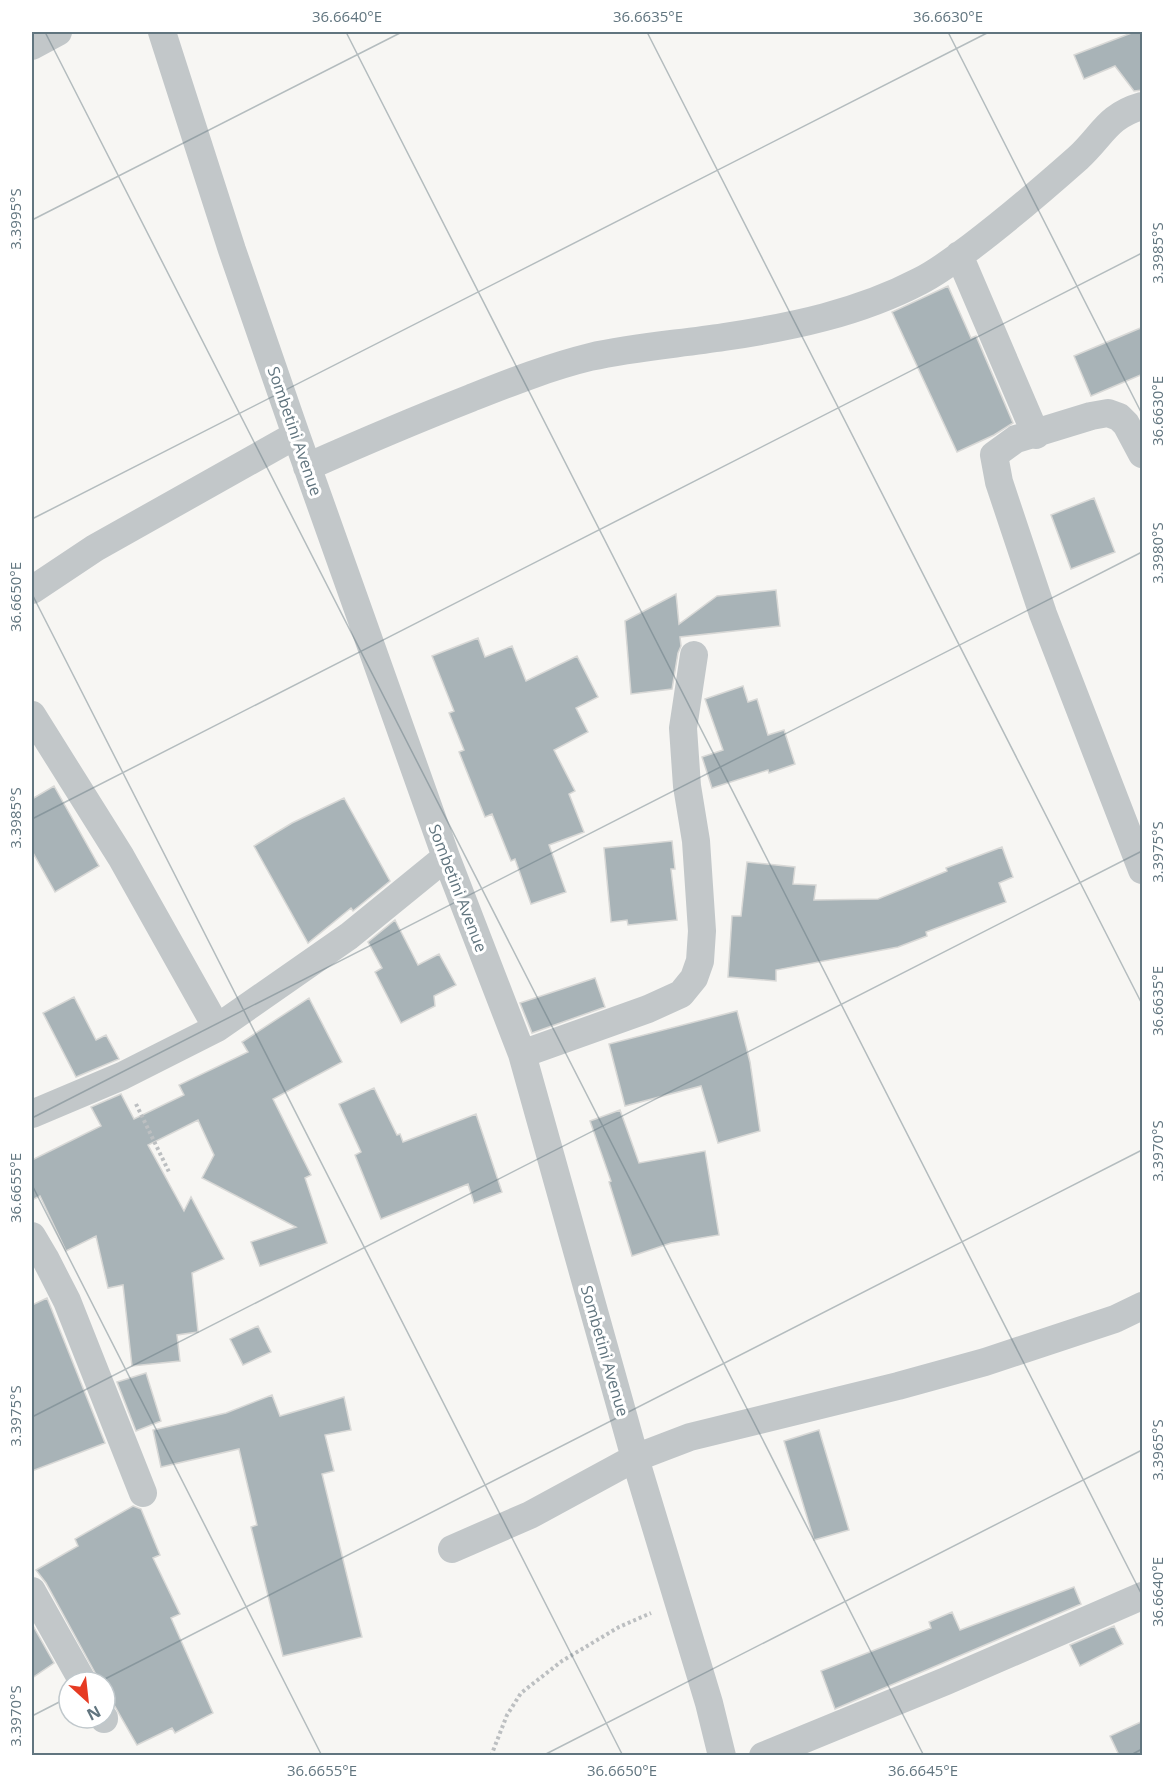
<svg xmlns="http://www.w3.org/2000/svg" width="1174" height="1787" viewBox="0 0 1174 1787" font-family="'Open Sans',sans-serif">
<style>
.building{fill:#a8b3b7;stroke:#d8d8d6;stroke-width:1.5}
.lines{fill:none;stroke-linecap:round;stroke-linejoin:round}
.path{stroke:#bcbfc1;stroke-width:4;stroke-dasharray:3 3;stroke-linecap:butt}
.minor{stroke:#c2c7c9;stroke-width:28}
.ticks{fill:none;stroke:#61757f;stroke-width:1.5;stroke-opacity:0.45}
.labels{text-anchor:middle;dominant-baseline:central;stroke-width:6;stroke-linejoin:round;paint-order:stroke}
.street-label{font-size:16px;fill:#61757f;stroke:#fff}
.neatline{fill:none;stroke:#61757f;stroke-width:2}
.ticks-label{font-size:15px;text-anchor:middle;fill:#61757f}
</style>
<rect width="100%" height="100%" fill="#f7f6f3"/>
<!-- building -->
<path class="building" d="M1134,32H1143V90L1134,91L1115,66L1084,79L1074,55Z
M948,286L971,338L976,336L1013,423L994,435L957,452L892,312Z
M1143,327V374L1091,396L1074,356Z
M1094,498L1115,552L1071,569L1051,515Z
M776,590L780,626L680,637L681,646L678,653L672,689L631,694L625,621L676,594L679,624L717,596Z
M478,638L485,657L512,646L526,681L577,656L598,697L576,708L588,732L554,750L575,791L569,794L584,832L549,845L566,892L531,904L515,859L511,861L492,814L485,817L459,752L464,750L449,713L454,711L432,656Z
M743,686L748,702L757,699L768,735L784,730L795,764L769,773L768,770L712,788L702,757L723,750L705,699Z
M54,786L99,866L55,892L32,851V799Z
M344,798L390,881L353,911L351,908L308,943L254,846L292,823Z
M672,841L675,869H671L677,920L628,925L627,920L611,922L604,848Z
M1002,847L1013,877L999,883L1006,902L926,932L927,936L898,947L776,970V981L728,977L732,916H741L747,862L795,867L793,884L816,885L814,900L878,899L947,871L946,868Z
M395,920L418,965L439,954L456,985L434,996L435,1006L401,1023L375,972L382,968L368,942Z
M595,978L605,1007L532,1033L520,1003Z
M74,997L96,1040L106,1035L119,1059L76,1077L43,1013Z
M309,998L342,1062L273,1099L311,1175L305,1178L327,1243L260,1266L251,1242L296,1227L202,1178L214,1155L198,1120L148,1145L184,1211L191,1197L224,1259L192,1273L198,1332L177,1335L180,1361L132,1366L123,1285L108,1288L96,1236L66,1251L40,1196L32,1200V1160L101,1126L91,1107L121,1094L134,1119L184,1095L179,1085L248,1052L242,1042Z
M737,1011L750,1062L760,1131L718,1143L701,1086L625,1106L609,1044Z
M374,1088L397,1135L400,1134L403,1142L476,1114L502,1192L474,1203L468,1184L381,1219L355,1155L361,1152L339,1104Z
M620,1110L639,1163L705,1151L719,1235L671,1243L632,1256L609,1182L611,1181L590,1121Z
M47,1298L105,1443L32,1471V1305Z
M258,1326L271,1352L243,1365L230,1339Z
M146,1373L161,1421L136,1431L117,1382Z
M272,1395L280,1416L344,1397L351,1430L325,1435L334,1471L322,1474L362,1637L283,1656L251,1527L257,1525L239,1449L161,1467L153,1430L226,1413Z
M819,1430L849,1530L814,1540L784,1441Z
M133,1506L141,1509L160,1555L153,1558L180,1614L171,1618L213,1713L175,1733L172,1728L137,1745L105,1689V1682H100L99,1680L46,1583L36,1570L78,1546L75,1539Z
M1074,1587L1081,1604L835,1709L821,1671L931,1628L929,1622L952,1612L960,1630Z
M32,1624L54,1663L32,1678Z
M1114,1626L1123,1644L1080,1666L1070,1645Z
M1143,1721V1755H1119L1110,1736Z"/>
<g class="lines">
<!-- path -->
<path class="path" d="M136,1104L169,1172
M491,1756L507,1715L521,1693L562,1661L619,1627L651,1613"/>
<!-- minor -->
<path class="minor" d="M162,32L232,250L296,435L446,857L522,1054L635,1458L709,1703L722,1756
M32,46L58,32
M959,255L1036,435
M1142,454L1126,424L1119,417L1108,413L1091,416L1016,439L994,455L999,482L1043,614L1142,870
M307,467C361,443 415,420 471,398C509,383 549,367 590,357C634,347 679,344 724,337C791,327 859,313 920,281C938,272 955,259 971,247C1008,219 1043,189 1078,158C1103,135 1107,116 1142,106
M32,590L95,548L296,435
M32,715L121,857L217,1028
M522,1054L648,1009L681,994L694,978L700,961L702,931L696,841L687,786L683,728L694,655
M32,1114L122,1076L217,1028L349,936L446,857
M32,1236L45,1258L67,1301L143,1493
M452,1549L530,1515L635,1458L690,1437L898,1386L985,1362L1115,1319L1142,1306
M32,1591L83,1682
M104,1718V1719
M763,1756L946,1681L1142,1596"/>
</g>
<!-- ticks -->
<path class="ticks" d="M45,32L924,1756M346,32L1142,1595M647,32L1142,1004M948,32L1142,414M32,220L402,32M32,519L989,32M32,594L623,1756M32,819L1142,253M32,1118L1142,552M32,1185L322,1756M32,1417L1142,851M99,1682L1142,1150M32,1716L69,1697M542,1756L1142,1450M1129,1756L1142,1749"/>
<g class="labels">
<!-- street labels -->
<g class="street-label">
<text transform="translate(295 431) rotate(71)">Sombetini Avenue</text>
<text transform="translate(458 888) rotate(69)">Sombetini Avenue</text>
<text transform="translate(605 1351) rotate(74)">Sombetini Avenue</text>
</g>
</g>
<!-- border -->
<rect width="1174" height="1787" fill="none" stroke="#ffffff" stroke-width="66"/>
<!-- north arrow -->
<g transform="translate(87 1700) rotate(153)"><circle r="28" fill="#ffffff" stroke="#c0c8cc" stroke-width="1.5"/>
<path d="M0-4.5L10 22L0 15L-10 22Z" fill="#e63b23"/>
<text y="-9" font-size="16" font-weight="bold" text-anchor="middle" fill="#61757f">N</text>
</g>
<rect x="33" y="33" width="1108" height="1721" class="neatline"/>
<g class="ticks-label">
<text x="347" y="22">36.6640°E</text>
<text x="648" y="22">36.6635°E</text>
<text x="948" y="22">36.6630°E</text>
<text transform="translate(16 219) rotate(-90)" y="5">3.3995°S</text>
<text transform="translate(1158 253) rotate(-90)" y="5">3.3985°S</text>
<text transform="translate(1158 411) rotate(-90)" y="5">36.6630°E</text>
<text transform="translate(1158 553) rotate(-90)" y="5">3.3980°S</text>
<text transform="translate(16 597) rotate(-90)" y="5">36.6650°E</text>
<text transform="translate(16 818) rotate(-90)" y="5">3.3985°S</text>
<text transform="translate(1158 852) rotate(-90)" y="5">3.3975°S</text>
<text transform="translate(1158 1001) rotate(-90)" y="5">36.6635°E</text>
<text transform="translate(1158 1151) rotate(-90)" y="5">3.3970°S</text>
<text transform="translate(16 1188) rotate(-90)" y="5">36.6655°E</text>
<text transform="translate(16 1416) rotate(-90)" y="5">3.3975°S</text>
<text transform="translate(1158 1450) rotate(-90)" y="5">3.3965°S</text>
<text transform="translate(1158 1592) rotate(-90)" y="5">36.6640°E</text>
<text transform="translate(16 1716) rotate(-90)" y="5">3.3970°S</text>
<text x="322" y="1776">36.6655°E</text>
<text x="622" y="1776">36.6650°E</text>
<text x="923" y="1776">36.6645°E</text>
</g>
</svg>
